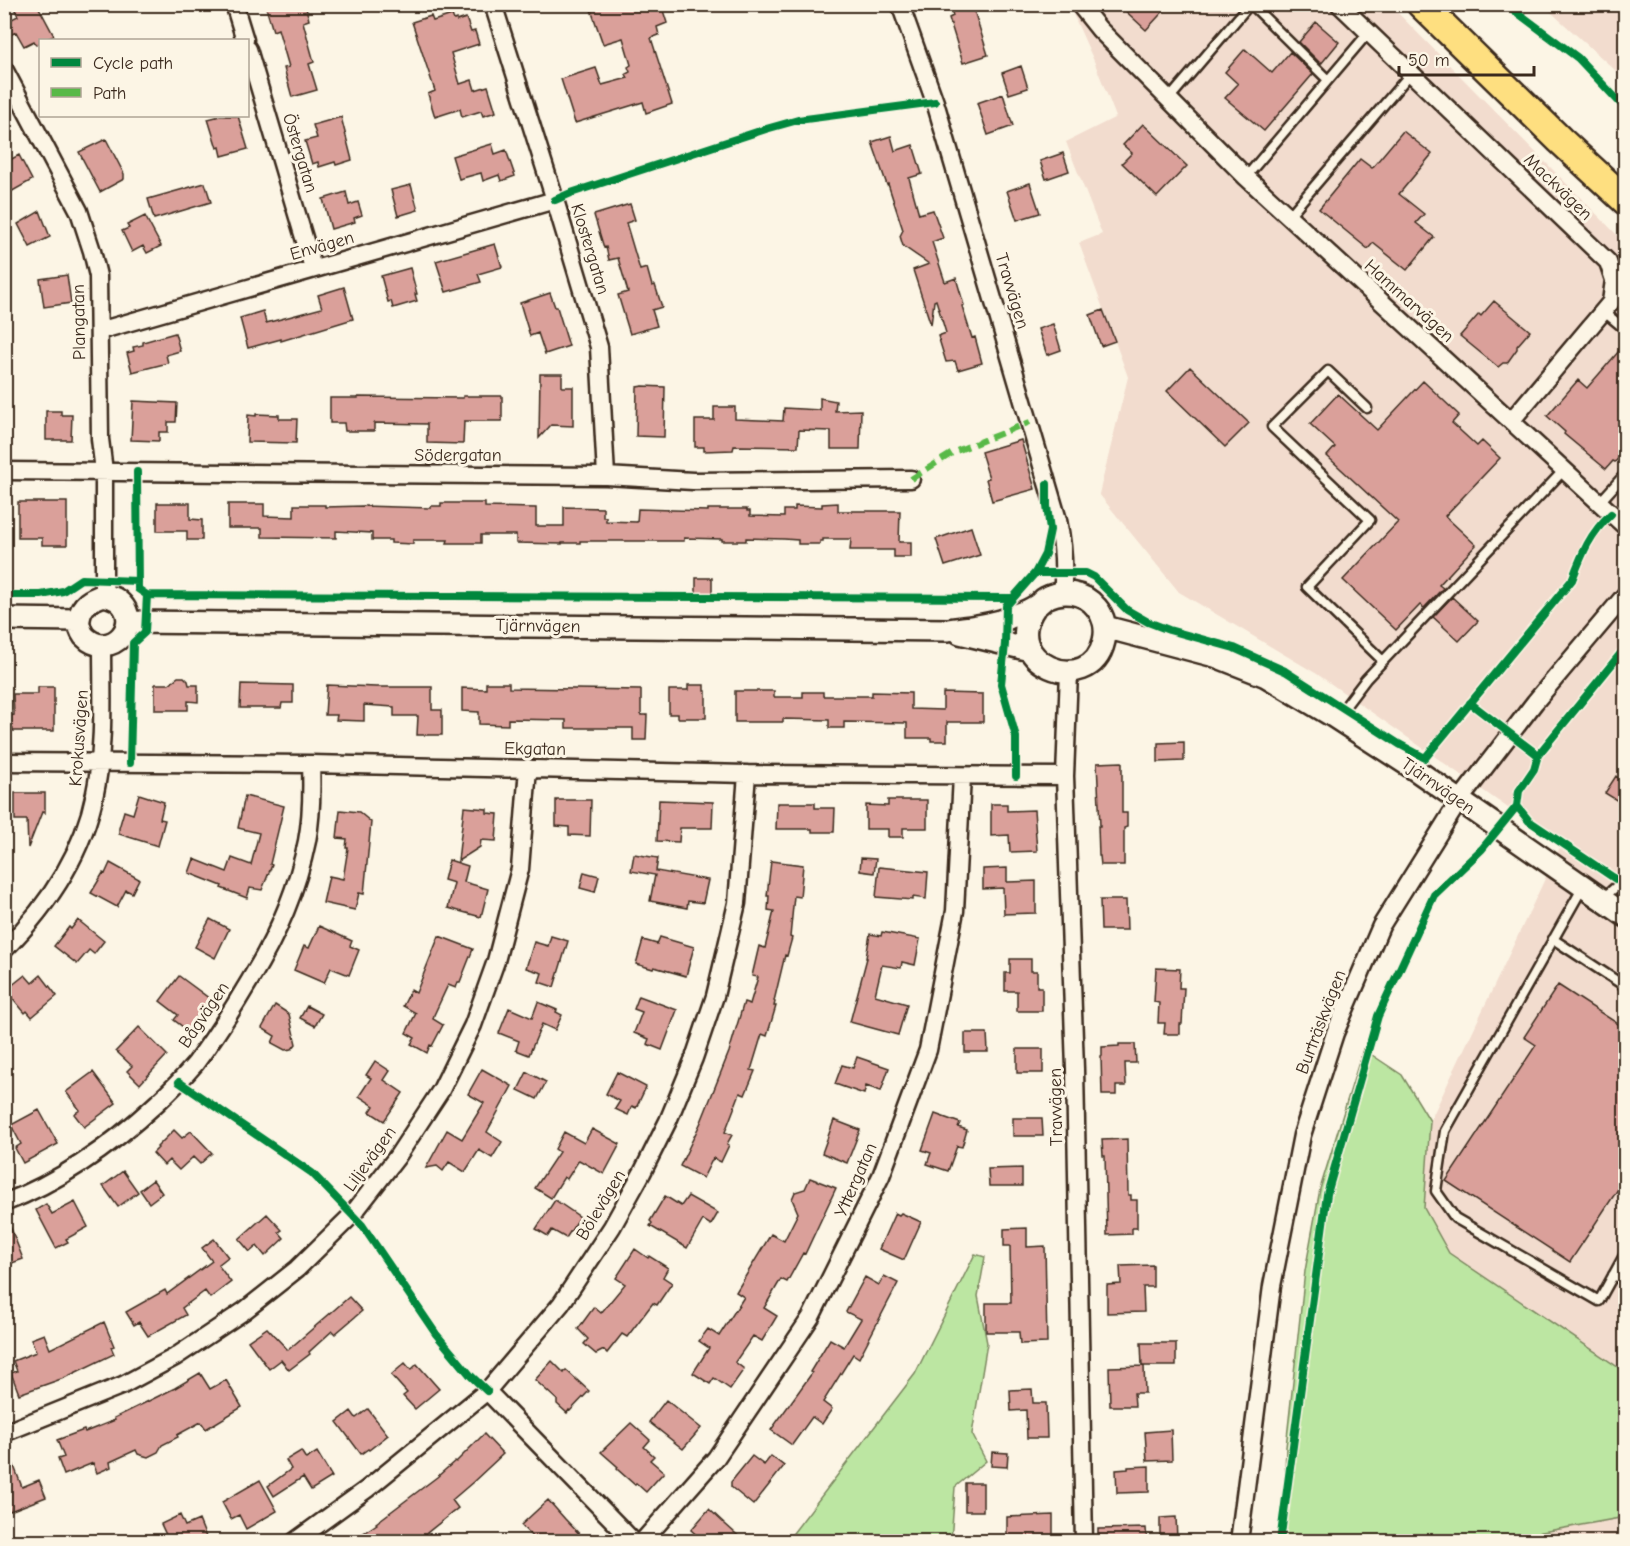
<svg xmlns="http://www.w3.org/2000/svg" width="1630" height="1546" viewBox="0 0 1630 1546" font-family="'Comic Neue',sans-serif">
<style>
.built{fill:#f2dcce}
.green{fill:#bce6a2;stroke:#7c8860;stroke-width:1.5}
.building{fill:#daa09a;stroke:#3b2a1e;stroke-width:1.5}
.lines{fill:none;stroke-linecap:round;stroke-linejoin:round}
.service-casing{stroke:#3b2a1e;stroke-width:13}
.minor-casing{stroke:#3b2a1e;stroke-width:21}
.tertiary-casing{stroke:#3b2a1e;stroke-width:26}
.trunk-casing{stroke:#3b2a1e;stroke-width:32}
.service{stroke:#fcf5e5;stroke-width:8}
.minor{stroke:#fcf5e5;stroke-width:16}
.tertiary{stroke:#fcf5e5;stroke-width:21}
.trunk{stroke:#fedf80;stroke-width:27}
.quiet{stroke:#58b947;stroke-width:6;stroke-dasharray:12 6;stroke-linecap:butt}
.cycleway-casing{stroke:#fcf5e5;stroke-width:11}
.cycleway{stroke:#00873e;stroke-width:8}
.labels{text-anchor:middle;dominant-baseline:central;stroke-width:6;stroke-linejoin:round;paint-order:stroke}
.street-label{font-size:18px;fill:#3b2a1e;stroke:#fcf5e5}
</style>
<rect width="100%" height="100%" fill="#fcf5e5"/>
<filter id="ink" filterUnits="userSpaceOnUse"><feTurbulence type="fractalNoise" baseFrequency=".0167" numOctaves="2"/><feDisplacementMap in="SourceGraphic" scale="12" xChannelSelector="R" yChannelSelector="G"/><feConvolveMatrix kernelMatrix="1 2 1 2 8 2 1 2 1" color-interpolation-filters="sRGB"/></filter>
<g filter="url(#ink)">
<!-- built -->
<path class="built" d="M1069,5H1390L1625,243V1372L1449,1254L1424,1208L1430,1121L1561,845L1317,674L1179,592L1099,494L1128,377L1079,243L1102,234L1066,142L1116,117L1094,61Z
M1543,5H1625V79Z
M1625,1517V1541H1493Z"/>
<!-- green -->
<path class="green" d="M1363,1049L1402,1075L1430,1121L1424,1208L1449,1253L1625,1372V1517L1493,1541H1282L1286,1447L1305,1271L1320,1189Z
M975,1254L985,1257L978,1296L987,1343L972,1434L986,1461L955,1487L951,1541H787L915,1374Z"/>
<!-- building -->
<path class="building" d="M12,4H37L54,36L45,40H40V43L36,45L34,41L24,46L16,32L4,38V23L18,16Z
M265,4H305L309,20L303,22L314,62L309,64L317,90L292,97L284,68L289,67L278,29L273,31Z
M589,4H661L667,23L657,27L659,35L651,38L672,104L646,113L643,102L575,123L561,79L596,68L602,85L628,78L626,74L630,72L628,67L631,65L623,38L603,44Z
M950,4H972L988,55L963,63L949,18L953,16Z
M1118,4H1170L1146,30Z
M452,15L454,20L457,19V21L466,18L471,32L475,31L479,44L451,53L460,84L472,80L475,90L488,86L496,112L483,116L481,111L462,117L460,109L435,117L428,94L435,91L412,22L431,16L433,21Z
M1316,22L1339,42L1321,64L1299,42Z
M1245,49L1272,73L1290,52L1313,74L1264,131L1225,98L1238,84L1225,72Z
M1021,66L1028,88L1009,94L1002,73Z
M1003,94L1013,126L988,135L977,103Z
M220,116H238L248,149L222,156L220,147L217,148L208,119Z
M341,117L352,160L336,165L335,162L319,167L318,162L312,164L305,141L317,138L313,125Z
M1143,124L1187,166L1157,197L1122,163L1132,153L1123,145Z
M1403,131L1432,154L1399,194L1424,214L1416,223L1434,237L1407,270L1373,243L1368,249L1319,209L1360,159L1372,168Z
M891,136L895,151L913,145L922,174L909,178L919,214L933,210L943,238L932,242L945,282L956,278L964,305L962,306L972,338L975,337L982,363L958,370L955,361L946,362L938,336L946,333L936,300L934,301L931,325L913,270L929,264L903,246L900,236L903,230L888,184L887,185L872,142Z
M106,139L124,174V179L100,192L79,152Z
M492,144L495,154L506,150L515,176L501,181L499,175L483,181L481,173L459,179L452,156Z
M1063,153L1069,171L1046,179L1040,161Z
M19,155L32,180L9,193L4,185V163Z
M205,183L211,202L154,219L148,199Z
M1030,183L1040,213L1017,220L1007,191Z
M411,185L418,210L398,216L391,190Z
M346,192L349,205L358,202L362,215L354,218L355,222L331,229L323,199Z
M630,204L635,220L626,223L640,270L647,268L652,286L655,285L662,307L652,310L657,326L630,334L618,295L628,292L618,258L609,260L606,247L604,248L594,215Z
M40,211L50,237L30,247L18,224Z
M145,216L161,246L147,253L143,246L132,252L122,231L129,228L127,225Z
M495,244L502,267L478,274L481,282L446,292L436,261Z
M410,268L417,294H415L417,301L393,308L391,301L388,302L381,276Z
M67,275L71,303L44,307L40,279Z
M344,287L353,319L281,341V339L248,348L240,318L263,311L266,323L322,308L318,295Z
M550,293L555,307H557L569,346L545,354L538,333L530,336L520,303Z
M1494,301L1530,331L1517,346V349L1507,363H1503L1498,367L1460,336L1479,314L1481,316Z
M1103,310L1115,341L1101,346L1090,315Z
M1053,324L1061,350L1047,355L1038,329Z
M175,333L180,351L166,355L168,363L132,372L127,353L134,351L133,347L143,345V342Z
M1626,343V404L1619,412L1626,417V450L1615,462L1613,461L1606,469L1564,434L1565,432L1547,416L1578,380L1587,388Z
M1190,367L1249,423L1225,447L1167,391Z
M540,374H562V387H573V426L551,425L539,438Z
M1423,381L1459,415L1452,423L1477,446L1482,441L1500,458L1445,516L1476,545L1439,585L1443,588L1424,608L1420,605L1396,630L1343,580L1398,522L1327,456L1335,447L1310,424L1338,394L1377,430Z
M643,386L665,387L664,437L636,436L637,387Z
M463,396H502V421H464L463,444L427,443V424L374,423V431H345L344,423H330V398H358V397L463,398Z
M820,398L836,401L835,411L861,410L860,449H831V431L799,430L798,447L734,446L733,450L704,451V447H695V420H714V407H735V419L783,421L784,408L820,410Z
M133,401L177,403L176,422H168V432H159V441L131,440Z
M46,411H61V415H72L71,440H46Z
M256,414L279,415V419H297L296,443L247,442L248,415L256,416Z
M1021,440L1035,489L992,501L986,479L989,478L981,452Z
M18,502H67V545H42V538H18Z
M157,503H190V519L202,520V540H187V531H157Z
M441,503H485V507L536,508V526H564V507L603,508V517H606V521L637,522L638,509L708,511V509H747V511H750V516L784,517V510H795V506L822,507V504L838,503V511H900L899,542H911V557H894V550H850L851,539H823V541H820V544H798V540L784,539L746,538V541H722V539L684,538V541H580V543H562V544L516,543V535H481V543H447L448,540H413V544L391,543V540H372V533L336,531V538L262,537V528H228V504H264V516L294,517V505H325V507L363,506L431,508V506H441Z
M971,527L980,555L945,566L936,539Z
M696,578H712V596L696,595Z
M1452,597L1478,621L1459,641L1433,617Z
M178,677H184L188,681L189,685H198V702L188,701V710H155V684H169Z
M486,683H509V688L641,690V715H647L646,740H633V728H566V720L508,719V725L479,724V712L462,711V688L486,689Z
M241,684L293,685V703H282L281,708H240Z
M327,685L376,687H432V710H442V735H417L418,716H394V707L364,705V721L336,720L337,715H325Z
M688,685H704V691H706V718H678V714H669V690H688Z
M38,687H54V731H13V729H7V716L14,715L13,694H38Z
M735,691H774V697H803V692H823V696H872V692L911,693V709L943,710V693L983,694V722H947V741H931V738H907V723L844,722V728H829V720L783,719V722H735Z
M1184,742V761L1158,762V743Z
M1122,762V813H1127V827L1124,828V865H1101L1100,856H1099L1098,826H1100L1097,763Z
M1616,776L1626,783V806L1605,793Z
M15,793H45V813L42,812L28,848L27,820H15Z
M139,794L164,802L160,819L165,820L158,846L119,834V828L124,811L133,814Z
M245,796L284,806L270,864L272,865L262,890L250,888L247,898L221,888L222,886L189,873L194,859L227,872L232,858L251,865L259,833L238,828Z
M556,800H591L590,836L569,835V827L556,826Z
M659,800L713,802L712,828H680L679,842L657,841Z
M888,800H927V828H903V837H888V829H866V805L888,806Z
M777,803H815V808H835L834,832H812V829H776Z
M991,804H1007V811L1034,810L1037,851L1010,852L1009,835L991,836Z
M464,807L487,809V813L498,814L496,841L481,840L480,847L458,861Z
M340,810L359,812L371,822L364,894L359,893L355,910L323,903L329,876L343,879L348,848H346L347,839L337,838Z
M634,854L658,858L656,871L708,880L703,903L688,901L687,908L650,901L655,875L631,871Z
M861,858L876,859L874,873L860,871Z
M449,860L468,866L464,882L488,889L481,917L448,908L454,883L444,880Z
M771,861L803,865L800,897L794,896L790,937L792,938L787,956L785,955L774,1001L775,1002L774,1006H776L767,1036L762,1034L751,1070L755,1071L745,1095L740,1093L725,1132L732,1135L727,1144L729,1145L721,1162L713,1158L703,1178L680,1166L701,1122L729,1052L744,1002L750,1004L758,977L752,976L759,946L765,948L774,911L768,910L769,896H767Z
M110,863L139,879L132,893L126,890L117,907L91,893L103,873L105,874Z
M879,867L928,872L926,899L913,897V900L876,897Z
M1007,868V882L1036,881V913L1004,914L1003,888L983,889V869Z
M584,872L599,876L595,892L580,888Z
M1100,900H1126L1127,930H1101Z
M210,919L229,929L215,958L195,947Z
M78,920L104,941L94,954L89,950L77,964L54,946L69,927L71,929Z
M319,926L352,941L350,946L359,950L349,975L331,968L324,983L294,970L304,946L309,948Z
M882,932L920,939L915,965L902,962L901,968L882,965L875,995L907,1004L898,1035L850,1022L867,958H866L870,934L881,936Z
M439,936L473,949L460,982H458L456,988L448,985L434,1015L433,1019L443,1025L432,1046L430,1045L427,1053L411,1044L415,1038L406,1033L416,1013L403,1006L411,990L416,993Z
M551,936L568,941L554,987L539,982L542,973L526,968L534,942L548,946Z
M660,937L694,947L686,976L654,967L653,969L636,964L643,940L657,944Z
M1010,959H1031V971H1037V987H1042V1011H1017V991H1005V973H1010Z
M1156,968L1180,969L1179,988H1184L1182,1024H1180V1034H1164L1165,1023H1158L1159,1003L1154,1002Z
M25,975L32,983L41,975L57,996L32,1017L27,1011L25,1013L6,990Z
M179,976L210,999L187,1030L174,1020L178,1015L160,1001Z
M1558,985L1626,1029V1177L1570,1262L1446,1181L1536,1045L1524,1037Z
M639,996L677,1010L662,1050L647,1044L649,1039L634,1033L642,1012L634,1009Z
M538,1002L557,1010L556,1012L562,1015L555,1030L542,1024L529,1055L516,1050L519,1041L499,1033L509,1008L532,1018Z
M275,1005L289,1014L296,1044L292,1049L285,1050L272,1043L275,1036L262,1028Z
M307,1006L322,1014L315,1026L300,1018Z
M139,1027L167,1055L140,1084L127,1071L132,1066L116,1051Z
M965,1033H987L988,1052H965Z
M1119,1044H1135L1136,1063H1125L1126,1086H1116V1095H1102L1101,1056H1102V1047L1119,1046Z
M1017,1049H1043V1073H1017Z
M857,1057L889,1068L881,1091L866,1086L864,1094L835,1084L842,1065L853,1068Z
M375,1061L390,1071L384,1080L403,1093L384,1121L370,1112L374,1106L359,1096L371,1078L366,1075Z
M482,1069L512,1086L487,1132L502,1142L492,1158L479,1150L465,1172L449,1162L443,1171L437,1166L426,1168L447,1130L462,1139L484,1103L468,1094Z
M93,1072L116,1103L84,1127L74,1114L80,1110L66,1092Z
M527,1072L546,1082L537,1099L518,1090Z
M617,1072L646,1087L636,1108L632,1106L628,1115L615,1109L620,1101L606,1094Z
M39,1110L58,1144L23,1163L15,1148L21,1144L11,1125Z
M935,1114L960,1123L958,1127L967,1130L962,1147L957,1146L948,1171L927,1164L931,1153L922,1150Z
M1013,1118H1042L1043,1136H1013Z
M834,1120L860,1130L847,1163L822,1153Z
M592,1129L620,1144L604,1174L579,1160L567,1179L564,1177L551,1198L535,1188L559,1152L555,1149L564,1132L584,1143Z
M174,1130L182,1138L191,1131L212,1153L200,1164L193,1157L179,1170L169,1160L164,1165L153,1153L158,1148L157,1147Z
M1127,1139L1128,1195H1131V1200H1137V1228H1132V1234L1107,1235L1105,1156H1103L1102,1140Z
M1022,1168V1186H989L988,1169Z
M123,1171L138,1192L118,1207L103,1186Z
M810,1178L836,1188L805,1254L803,1253L787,1282L781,1279L764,1308L777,1316L762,1341L753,1336L735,1362L744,1369L730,1389L714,1378L710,1384L693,1373L709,1348L699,1341L708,1329L719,1336L744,1297L736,1292L771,1234L784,1241L798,1213L792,1199L795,1192L805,1189Z
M153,1180L162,1193L149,1203L140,1190Z
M665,1196L681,1206L688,1196L718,1213L711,1225L703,1220L687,1248L650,1226L652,1223L650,1221Z
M555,1200L580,1217L566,1238L552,1230L548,1236L536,1229Z
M75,1202L88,1227L66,1239L68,1242L56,1248L36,1210L46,1204L52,1214Z
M5,1213L23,1259L4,1266V1214Z
M895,1213L899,1215L901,1213L921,1222L904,1260L879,1249Z
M267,1214L282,1230L279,1232L284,1238L265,1256L257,1246L250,1252L239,1239Z
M1027,1228V1247L1045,1246L1047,1343L1020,1344L1019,1332H986V1303H1011L1010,1246H1004V1229Z
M214,1239L228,1257L218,1265L231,1282L210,1298L205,1291L182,1308L186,1315L148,1336L139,1322L134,1325L126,1312L165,1290L167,1294L212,1261L202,1248Z
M635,1249L648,1258L649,1256L668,1268L663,1277L672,1283L657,1305L653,1303L627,1337L622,1334L607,1353L604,1350L596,1354L584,1344L588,1339L578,1329L594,1307L601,1313L625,1284L616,1278Z
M1153,1265V1287H1143L1144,1312L1107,1313V1285L1121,1284L1120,1266Z
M884,1276L898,1283L859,1358L853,1354L823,1402L832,1409L822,1424L812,1417L792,1445L771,1430L812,1373L810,1372L830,1339L844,1347L861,1319L846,1312L865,1277L879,1285Z
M349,1297L362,1311L335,1334L332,1331L309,1352L310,1354L289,1370L281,1360L269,1369L248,1341L267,1328L288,1350Z
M104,1322L114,1346L111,1347L114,1354L64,1378L19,1394L11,1373L17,1371L13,1361L36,1352L31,1339L44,1334L50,1349Z
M1141,1343H1176V1366H1142Z
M552,1361L564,1373L566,1370L589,1391L570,1411L569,1410L567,1413L557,1404V1400L535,1380Z
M405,1363L411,1370L417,1364L439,1389L415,1409L403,1396L407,1393L391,1375Z
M1144,1366L1145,1393H1134L1135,1406H1110L1109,1367Z
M200,1373L210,1389L226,1380L242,1407L206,1429L201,1422L177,1435L178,1437L162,1445L158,1452L148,1457L138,1454L136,1450L110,1462L111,1467L97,1473L93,1463L64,1475L58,1459L64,1457L57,1440L84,1430L85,1432L115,1420L114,1418L175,1388Z
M1032,1389L1033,1403H1046L1047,1438H1027L1026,1410L1011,1411L1010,1390Z
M666,1400L701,1428L683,1449L649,1422Z
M368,1409L388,1435L369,1450L368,1449L361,1454L337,1422L351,1411L356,1418Z
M631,1423L650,1440L644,1447L654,1456L650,1460L664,1472L646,1492L636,1483L635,1485L617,1469L618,1467L601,1452Z
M1171,1430L1172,1460L1147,1461L1145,1432Z
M484,1434L503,1454L473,1482L452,1500L458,1508L427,1533L433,1542H409L405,1536L397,1542H350L377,1524L376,1523L437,1477L455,1461L456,1462Z
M4,1445H6L22,1487L39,1480L46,1497L10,1511L4,1497Z
M301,1451L306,1459L317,1452L332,1477L311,1490L303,1477L274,1496L268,1486L291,1469L286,1460Z
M992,1452L1008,1453L1007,1467L991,1466Z
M752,1456L764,1465L771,1456L784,1466L753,1505L731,1487V1482Z
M1149,1466V1492L1117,1493L1116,1470L1128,1469V1467Z
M260,1480L277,1511L246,1529L239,1515L231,1519L222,1502Z
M965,1483H983V1511H965Z
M548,1500L565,1519L587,1542H537L521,1525Z
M709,1509L725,1524L745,1542H704L691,1530Z
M180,1515L185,1526L199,1520L208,1542H152L166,1535L161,1524Z
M1053,1515V1537H1032V1541L1007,1540V1517Z
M1176,1517L1177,1539L1160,1540V1518Z
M1146,1528L1147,1542H1098V1529Z"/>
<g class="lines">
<!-- service casing -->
<g class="service-casing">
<path id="service" d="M1251,4L1328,80
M1169,99L1250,4
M1246,177L1368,33
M1288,217L1411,73
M1603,311L1626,330
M1367,408L1328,371L1272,427L1370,520L1307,587L1383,661
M1599,503L1626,473
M1335,715L1344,708L1366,679L1564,470
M1583,887L1445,1131L1436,1191L1455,1218L1599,1301L1626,1252
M1602,899L1626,878
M1553,939L1626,987
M1613,1275L1626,1280"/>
</g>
<!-- minor casing -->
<g class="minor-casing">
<path id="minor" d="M234,4L245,40
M493,4L555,200L599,347L606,476
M900,4L935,102L1058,520C1063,545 1065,568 1062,593
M1079,4L1099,29L1246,177L1626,527
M1339,4L1608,262L1614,280L1611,302L1511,421
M248,49L313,268
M4,69L79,211L92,251L98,276L100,439L104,471V595
M99,331L555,200
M4,471L606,476L693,481L911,479
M1069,672L1065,776L1075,1069L1084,1542
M4,762L311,764L747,774L1065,776
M4,950C48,906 83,854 95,793C105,745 102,694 102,645
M4,1203C62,1181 112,1145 157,1103C170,1091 183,1078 195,1064C215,1037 233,1009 250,980C276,938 297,890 307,841C312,815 312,790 311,764
M487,1391L634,1542
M4,1433L123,1385L175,1357L244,1311L297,1269L352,1215L397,1157L441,1090L473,1025L496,961L520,869L528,768
M294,1542L367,1489L487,1391L561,1304L612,1227L642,1173L668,1121L694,1058L715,996L737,903L747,774
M642,1542L716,1458L811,1317L881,1176L928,1050L955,911L962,776
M1239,1542L1272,1286L1302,1135L1335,1033L1381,926L1459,801L1535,702L1626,594"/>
</g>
<!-- tertiary casing -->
<g class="tertiary-casing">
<path id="tertiary" d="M104,595C108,596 114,598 117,600C146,622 110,663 84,636C81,632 78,624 79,619C81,604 92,599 104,595Z
M4,619L79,620
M128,622L948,630C967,627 988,626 1006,619C1015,615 1028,612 1036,606C1040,604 1042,600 1046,598C1063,589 1084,592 1096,607C1104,616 1107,629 1104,641C1090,701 996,662 1035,607
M1105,627L1215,656L1266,676L1333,716L1410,766L1626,916
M960,633L1030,650"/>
</g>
<!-- trunk casing -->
<g class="trunk-casing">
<path id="trunk" d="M1421,4L1560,140L1626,201"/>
</g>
<!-- service -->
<use href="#service" class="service"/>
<!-- minor -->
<use href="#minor" class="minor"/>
<!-- tertiary -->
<use href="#tertiary" class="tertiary"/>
<!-- trunk -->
<use href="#trunk" class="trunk"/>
<!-- quiet -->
<path class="quiet" d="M911,479L954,452L1030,422"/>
<!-- cycleway casing -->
<g class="cycleway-casing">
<path id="cycleway" d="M1506,4L1578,58L1626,109
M555,200L571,193L766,129L798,120L935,102
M1035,573H1086L1094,577L1127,610L1148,622L1169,630L1234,648L1285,671L1399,744L1425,758L1572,580C1582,554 1590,533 1611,514
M4,595H41L63,591L81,579L138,581
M147,595L1013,598
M1626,647L1538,755L1534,769L1519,791L1517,806L1529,821L1626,886
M1470,703L1538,755
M130,763L133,643L145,632L147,595L138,589L137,472
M1016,776V737L1001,684L1005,644L1006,606L1035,573L1045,554L1050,530L1047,506V484
M179,1082L312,1173L362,1225L436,1334L471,1376L487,1391
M1280,1542L1327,1194L1378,1016L1434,895L1482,849L1517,806"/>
</g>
<!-- cycleway -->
<use href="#cycleway" class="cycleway"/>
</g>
</g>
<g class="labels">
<!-- street labels -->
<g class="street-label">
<text transform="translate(300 153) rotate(73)">Östergatan</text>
<text transform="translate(1558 187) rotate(44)">Mackvägen</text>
<text transform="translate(322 246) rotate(-16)">Envägen</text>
<text transform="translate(590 249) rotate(73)">Klostergatan</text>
<text transform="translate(1012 291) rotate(73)">Travvägen</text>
<text transform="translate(1409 301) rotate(42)">Hammarvägen</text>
<text transform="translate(79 322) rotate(-91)">Plangatan</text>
<text x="458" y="455">Södergatan</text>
<text transform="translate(538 626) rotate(1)">Tjärnvägen</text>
<text transform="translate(79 738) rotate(-86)">Krokusvägen</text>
<text transform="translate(535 749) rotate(1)">Ekgatan</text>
<text transform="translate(1438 786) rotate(35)">Tjärnvägen</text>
<text transform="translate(204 1015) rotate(-56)">Bågvägen</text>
<text transform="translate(1321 1022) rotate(-69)">Burträskvägen</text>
<text transform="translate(1056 1107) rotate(-91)">Travvägen</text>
<text transform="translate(370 1159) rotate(-54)">Liljevägen</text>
<text transform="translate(856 1180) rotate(-66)">Yttergatan</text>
<text transform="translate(601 1205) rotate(-59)">Bölevägen</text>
</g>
</g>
<!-- margin -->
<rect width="1630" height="1546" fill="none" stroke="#fcf5e5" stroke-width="24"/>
<rect x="12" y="12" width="1606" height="1522" fill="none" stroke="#3b2a1e" stroke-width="2" filter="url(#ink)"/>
<!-- legend -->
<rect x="39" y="39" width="210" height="78" fill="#fcf5e5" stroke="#afa495" stroke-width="1.5"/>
<rect x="51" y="58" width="30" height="9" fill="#00873e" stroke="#afa495" stroke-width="1.5"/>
<text x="93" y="69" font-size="18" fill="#3b2a1e">Cycle path</text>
<rect x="51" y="88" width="30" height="9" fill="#58b947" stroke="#afa495" stroke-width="1.5"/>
<text x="93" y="99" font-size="18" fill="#3b2a1e">Path</text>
<!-- scale -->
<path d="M1399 66v9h135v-9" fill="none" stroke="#3b2a1e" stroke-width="3"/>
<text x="1408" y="66" font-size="18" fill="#3b2a1e" stroke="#fcf5e5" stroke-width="4.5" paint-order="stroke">50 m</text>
</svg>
